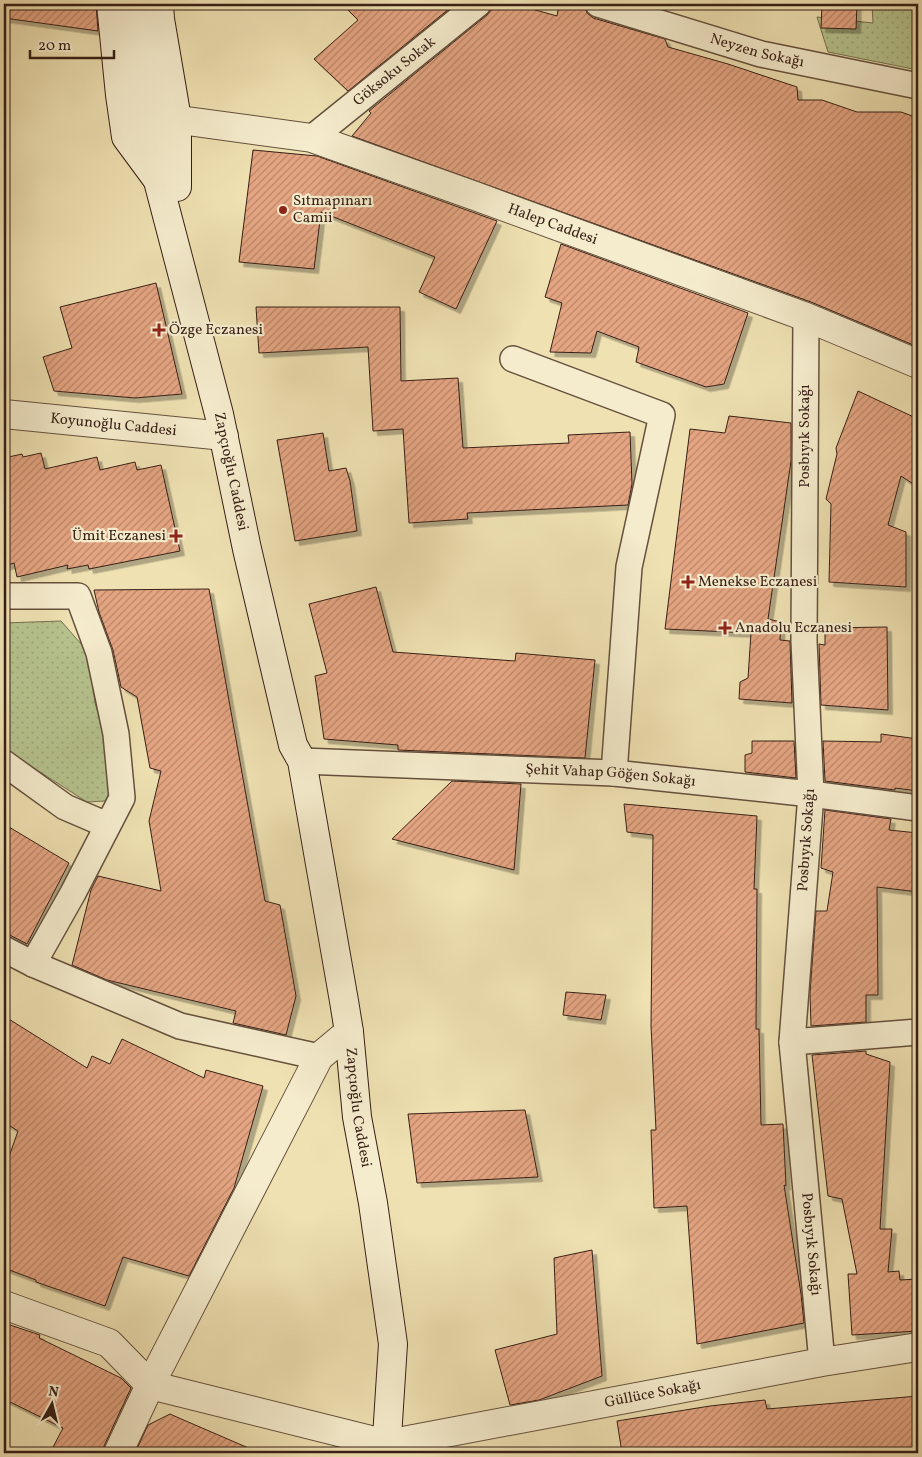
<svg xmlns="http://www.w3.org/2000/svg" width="922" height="1457" viewBox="0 0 922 1457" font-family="Vollkorn,serif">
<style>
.park{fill:url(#park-dots);stroke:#767152}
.building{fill:url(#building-hatch);stroke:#371f16;filter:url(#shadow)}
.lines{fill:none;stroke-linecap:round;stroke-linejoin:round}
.minor-casing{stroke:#65503d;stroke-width:28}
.tertiary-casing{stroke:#65503d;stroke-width:30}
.secondary-casing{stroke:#371f16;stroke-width:30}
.minor{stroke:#f5eccd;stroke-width:25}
.tertiary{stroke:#f5eccd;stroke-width:28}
.secondary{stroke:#f5eccd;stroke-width:28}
.poi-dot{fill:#8f2418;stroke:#f5eccd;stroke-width:2}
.labels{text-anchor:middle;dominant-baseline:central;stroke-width:4.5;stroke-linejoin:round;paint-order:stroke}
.street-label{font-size:15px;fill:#371f16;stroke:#f5eccd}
.poi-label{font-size:15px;fill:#371f16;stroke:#f5eccd;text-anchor:start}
</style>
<defs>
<pattern id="park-dots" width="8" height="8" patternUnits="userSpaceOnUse" patternTransform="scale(1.25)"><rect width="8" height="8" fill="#b6c38e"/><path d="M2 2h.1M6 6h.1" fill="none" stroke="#9da77a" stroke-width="1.8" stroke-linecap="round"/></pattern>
<pattern id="building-hatch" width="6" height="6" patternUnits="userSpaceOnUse" patternTransform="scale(1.25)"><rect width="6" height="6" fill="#e5a582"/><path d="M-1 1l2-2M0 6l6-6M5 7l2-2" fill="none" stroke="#ba8669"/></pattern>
<filter id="shadow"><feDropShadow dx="4.5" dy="4.5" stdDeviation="0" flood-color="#0004"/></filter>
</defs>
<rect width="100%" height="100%" fill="#efe1b2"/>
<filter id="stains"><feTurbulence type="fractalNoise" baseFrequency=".004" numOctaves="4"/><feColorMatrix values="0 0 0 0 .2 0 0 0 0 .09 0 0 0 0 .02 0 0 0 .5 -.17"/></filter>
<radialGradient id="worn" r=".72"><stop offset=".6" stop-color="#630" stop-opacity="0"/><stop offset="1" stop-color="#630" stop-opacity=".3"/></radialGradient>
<!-- park -->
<path class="park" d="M872,4H918V70L828,52L817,17L873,23Z
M61,621L88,652L95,703L114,764V784L105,801L87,802L4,749V623Z"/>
<!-- building -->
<path class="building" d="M4,4H96L98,31L4,18Z
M342,4H455L348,91L314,59L358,20Z
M492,4H514L557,16L559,4H584L587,13L593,18L665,39L668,47L728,64L797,87L798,100H822L857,112H901L918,118V347L811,302L352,136L371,113L369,111L487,15L491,10Z
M822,4H857L856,29L821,28Z
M253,150L317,156L497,221L456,309L419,292L435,257L321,212L314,269L239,262Z
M561,244L748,313L724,384L706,387L636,362L639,347L597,331L591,353L550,352L562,303L545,297Z
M156,283L182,394L135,398L54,391L43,357L72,348L60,307Z
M256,307H400L401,381L458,378L463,448L569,443L568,435L630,432L632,484L628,505L467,513L468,519L409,523L403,429L373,431L368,347L259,353Z
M858,391L918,419V487L901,476L888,525L906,532V587L829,582L831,504L826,499L837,454L836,448Z
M729,416L791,423V461L768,619L781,622L780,640L790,641L792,703L739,699L740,682L748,678L751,633L665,629L690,429L725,433Z
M323,433L329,471L346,468L350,481L357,531L295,541L277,440Z
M41,453L45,469L97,457L100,470L135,462L137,470L161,465L180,551L89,569L88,565L67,569L68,565L17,577L14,563L4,566V458L22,454L23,457Z
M376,587L393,652L515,661L516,653L595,660L585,758L398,750V745L324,739L315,676L327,673L309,604Z
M209,589L265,901L280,905L296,996L286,1035L233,1023L236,1011L107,980L72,965L91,890L98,876L161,891L149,821L161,771L150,768L137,697L121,687L113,650L99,612L94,590Z
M887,627L888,710L821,705L819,644L825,645V628Z
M881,734L918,739V791L895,788V790L825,781L823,741L881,742Z
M752,741H794L796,778L745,772V755L752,753Z
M452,781L521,784L514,870L392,839Z
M624,804L757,816L754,889H757L756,1029H759L761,1125L783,1124L786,1186L784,1185L801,1294L804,1323L697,1344L687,1206L654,1208L651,1130H656L651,1026L653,835L627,832Z
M825,810L891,819L889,830L918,833V892L877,887L878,995H866V1022L811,1026L810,993L816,911H827L833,872L821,868Z
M4,824L69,863L27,944L4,932Z
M566,992L606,995L601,1020L563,1015Z
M4,1016L87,1068L92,1056L110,1064L122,1039L204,1078L206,1070L263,1086L234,1188L189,1276L123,1257L105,1306L36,1282V1280L4,1268V1171L18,1131L4,1122Z
M866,1051V1054L890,1062L880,1229H892L888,1272L899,1271L900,1280L918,1279V1331L852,1335L848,1274H857L842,1199L828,1196L812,1055Z
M525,1110L538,1177L417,1183L408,1114Z
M592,1250L602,1376L539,1400L510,1405L495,1350L557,1334L554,1258Z
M4,1323L40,1335L39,1338L121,1378L131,1388L104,1446L103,1453H50L63,1428L4,1399Z
M918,1396V1453H622L617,1421L710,1406L765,1400L767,1409Z
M170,1414L179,1418L260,1453H135L148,1425Z"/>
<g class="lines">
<!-- minor casing -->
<g class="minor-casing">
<g id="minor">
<path id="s1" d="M598,4L761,54L918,86"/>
<path id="s2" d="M312,138L478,4"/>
<path id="s3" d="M806,317L804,641L811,794L792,1042L822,1362"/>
<path d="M513,359L662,415L629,567L614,773"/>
<path d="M4,596H78L99,653L116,734L122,798L73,893L33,964"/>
<path id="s4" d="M302,761L614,773L811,794L918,808"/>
<path d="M4,763L65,807L107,825"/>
<path d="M4,949L33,964L180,1026L319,1057"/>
<path d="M792,1042L918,1032"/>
</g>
</g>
<!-- tertiary casing -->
<g class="tertiary-casing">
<g id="tertiary">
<path id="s5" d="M177,119L187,121L312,138L475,196L806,317L918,364"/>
<path id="s6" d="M4,414L224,436"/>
<path id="s7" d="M4,1305L109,1343L150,1385L387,1444L822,1362L918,1347"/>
<path d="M118,1453L150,1385L319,1057L349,1032"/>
</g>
</g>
<!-- secondary casing -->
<g class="secondary-casing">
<g id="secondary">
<path d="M111,4L120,95L126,137L157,179"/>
<path id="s8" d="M135,4L158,181L219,414L247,549L293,745L302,761L344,1001L349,1032L357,1117L373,1203L393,1344L386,1453"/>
<path d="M159,4L160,19L177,119V187"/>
</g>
</g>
<!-- minor -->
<use href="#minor" class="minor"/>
<!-- tertiary -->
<use href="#tertiary" class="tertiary"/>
<!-- secondary -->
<use href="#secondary" class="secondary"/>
</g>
<!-- markers -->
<g class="poi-dot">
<circle cx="283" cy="210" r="5"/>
<path d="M156.5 322.5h5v5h5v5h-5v5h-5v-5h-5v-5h5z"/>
<path d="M173.5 528.5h5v5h5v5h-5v5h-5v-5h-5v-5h5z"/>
<path d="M685.5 574.5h5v5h5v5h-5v5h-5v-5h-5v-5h5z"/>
<path d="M722.5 620.5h5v5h5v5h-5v5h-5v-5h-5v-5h5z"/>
</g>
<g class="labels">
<!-- street labels -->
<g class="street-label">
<text stroke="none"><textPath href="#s1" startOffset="166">Neyzen Sokağı</textPath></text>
<text stroke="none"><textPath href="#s2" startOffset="106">Göksoku Sokak</textPath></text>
<text stroke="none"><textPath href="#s5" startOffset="392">Halep Caddesi</textPath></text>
<text stroke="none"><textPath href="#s6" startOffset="110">Koyunoğlu Caddesi</textPath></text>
<text transform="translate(805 436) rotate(-90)">Posbıyık Sokağı</text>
<text stroke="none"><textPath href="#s8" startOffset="478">Zapçıoğlu Caddesi</textPath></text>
<text stroke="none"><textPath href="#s4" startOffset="309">Şehit Vahap Göğen Sokağı</textPath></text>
<text transform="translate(807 840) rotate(-86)">Posbıyık Sokağı</text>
<text stroke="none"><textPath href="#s8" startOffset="1128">Zapçıoğlu Caddesi</textPath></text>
<text stroke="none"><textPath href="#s3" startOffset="929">Posbıyık Sokağı</textPath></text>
<text stroke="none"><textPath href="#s7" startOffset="685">Güllüce Sokağı</textPath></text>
</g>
<!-- poi labels -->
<g class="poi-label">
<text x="293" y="201">Sıtmapınarı<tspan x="293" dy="17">Camii</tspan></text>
<text x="169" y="330">Özge Eczanesi</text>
<text x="166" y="536" text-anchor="end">Ümit Eczanesi</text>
<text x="698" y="582">Menekse Eczanesi</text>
<text x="735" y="628">Anadolu Eczanesi</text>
</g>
</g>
<!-- margin -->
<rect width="922" height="1457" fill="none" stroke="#efe1b2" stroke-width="20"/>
<rect x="5" y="5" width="912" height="1447" fill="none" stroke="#371f16" stroke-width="2.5"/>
<rect x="10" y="10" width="902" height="1437" fill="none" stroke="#371f16"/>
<!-- north arrow -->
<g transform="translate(52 1404) rotate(8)" stroke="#f5eccd" stroke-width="4" paint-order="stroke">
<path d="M0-4L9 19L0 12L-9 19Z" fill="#371f16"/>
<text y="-8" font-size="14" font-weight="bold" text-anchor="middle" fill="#371f16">N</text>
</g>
<!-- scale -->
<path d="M30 50v8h84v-8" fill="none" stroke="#371f16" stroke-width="2.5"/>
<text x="38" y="50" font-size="15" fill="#371f16" stroke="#f5eccd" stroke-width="4" paint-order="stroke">20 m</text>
<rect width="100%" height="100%" filter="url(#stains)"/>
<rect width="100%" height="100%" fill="url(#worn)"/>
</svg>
